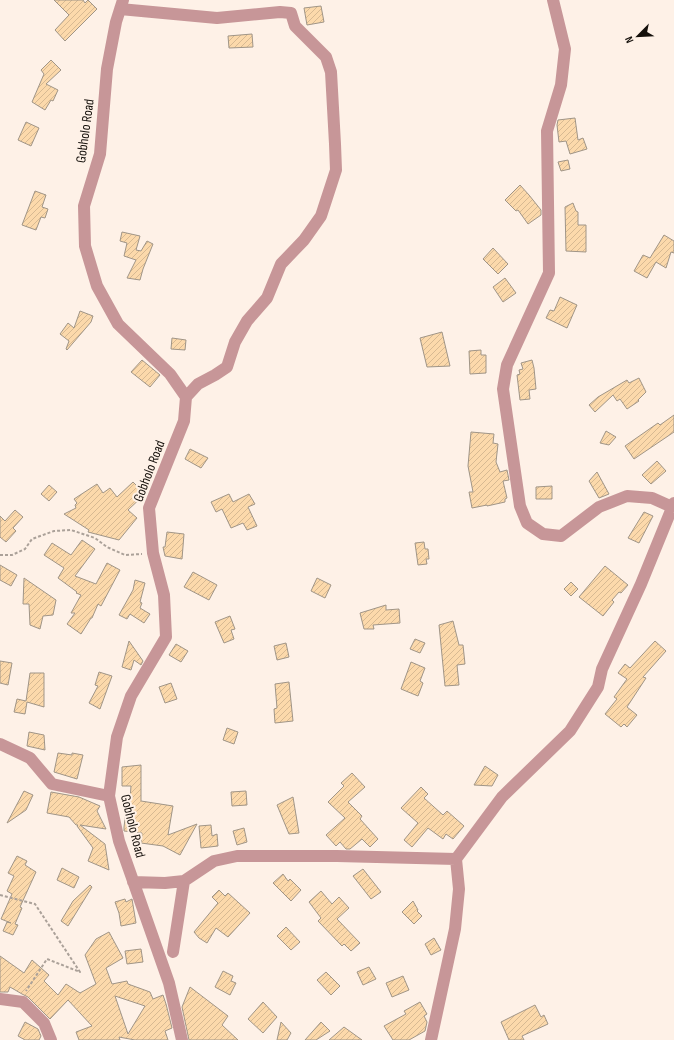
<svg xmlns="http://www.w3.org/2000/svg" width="674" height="1040" viewBox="0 0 674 1040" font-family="'Sofia Sans Condensed',sans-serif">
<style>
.building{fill:url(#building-hatch);stroke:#a09587;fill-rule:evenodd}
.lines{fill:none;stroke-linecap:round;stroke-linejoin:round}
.path{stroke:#aba199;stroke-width:2;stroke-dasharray:3 2;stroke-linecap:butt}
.minor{stroke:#c79698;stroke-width:12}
.labels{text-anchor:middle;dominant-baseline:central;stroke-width:4;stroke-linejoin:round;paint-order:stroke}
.street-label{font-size:14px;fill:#15100b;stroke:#fef1e7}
</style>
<defs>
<pattern id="building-hatch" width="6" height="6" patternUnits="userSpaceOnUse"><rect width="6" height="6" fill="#fcd9ab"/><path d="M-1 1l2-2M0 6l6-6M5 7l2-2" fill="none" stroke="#d7b992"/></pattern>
</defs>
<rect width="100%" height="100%" fill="#fef1e7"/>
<!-- building -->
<path class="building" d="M54,0H83L85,3L88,0L97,9L65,41L55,30L69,15Z
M321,6L324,22L307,25L304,8Z
M252,34L253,47L229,48L228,36Z
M51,60L61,70L46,84L58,90L53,101L51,100L45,110L32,102L44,74L41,70Z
M575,118L578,140L583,138L587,149L570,154L566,141L559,142L557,125L558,120Z
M26,122L39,128L31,146L18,140Z
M568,160L570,169L561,171L558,162Z
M520,185L529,195L541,210V215L528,224L518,210L516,211L505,200Z
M35,191L46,195L42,207L48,209L45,218L41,217L36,230L22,225Z
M573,203L576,211L578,212V225H586V252L566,251L565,207Z
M122,232L140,236L136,250L141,251L147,241L153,244L143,269L140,280L127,278L136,260L124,256L127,243L120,241Z
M664,235L674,241V253L671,252L666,268L656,262L647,278L634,271L643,255L650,258Z
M493,248L508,264L498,274L483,259Z
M505,278L516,293L503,302L493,287Z
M560,297L577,305L567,328L546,318L550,310L554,311Z
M80,311L93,316L91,322L67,350L66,349L69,341L60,334L68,323L74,328Z
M442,332L450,366L427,367L420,338Z
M172,338L186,340L185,350L171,349Z
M481,350V355H486V373L470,374L469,351Z
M142,360L160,375L150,387L131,372Z
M532,360L534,368L536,389L529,390L530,399L520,400L517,375L520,374L519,370L523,369L521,363Z
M639,378L646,392L638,400L639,401L627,409L620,399L617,401L613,395L595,412L589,405L598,397L627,380L629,383Z
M674,415V432L634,459L625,446L658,423L660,425Z
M606,431L616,437L609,445L600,443Z
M471,432L494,434L493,443L498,444L496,462L500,472L507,470L509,480L503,481L507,498L505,499V502L487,506V505L472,508L469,492H473L468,466Z
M190,449L208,458L201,468L185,459Z
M657,461L666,471L651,484L642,475Z
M597,472L609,494L599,498L589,481Z
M133,482L145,494L128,510L137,518L119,540L88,532L89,530L64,514L76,508L75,505L77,503L74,499L97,484L103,493L110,488L117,497Z
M49,485L57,492L49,501L41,494Z
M552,486V499H536V487Z
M229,494L233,502L249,494L255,504L248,507L257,526L247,530L243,523L231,528L222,509L216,512L211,502Z
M15,510L23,517L13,528L16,531L6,542L0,537V516L5,521Z
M644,512L653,516L639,543L628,538Z
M167,532L184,534L182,559L165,556L163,547H165Z
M82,540L95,549L75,576L96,584L107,563L120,570L101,606L98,604L92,618H91L81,634L67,624L75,613H71L81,595L76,593L77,592L58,578L64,568L44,555L52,543L71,555Z
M424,542L425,549H428L429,559H426L427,564L418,565L415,543Z
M0,565L17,575L11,586L0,580Z
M605,566L628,585L621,593L619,592L612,600L614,602L603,616L579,597Z
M193,572L217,585L209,600L184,587Z
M24,578L56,600L53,615L43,616L40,629L30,625L29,604H23Z
M317,578L331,585L325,598L311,591Z
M135,580L145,583L140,602L142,603L140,608L150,614L144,623L130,614L127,619L119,615L133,590Z
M571,582L578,589L571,596L564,589Z
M386,605V610L399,609L400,623L373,625L374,629H364L360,613Z
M230,616L235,629L231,630L234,639L224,643L215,622Z
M453,621L459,645H463L465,664L457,665L459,685L445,686L439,625Z
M415,639L425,643L420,653L410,649Z
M129,641L143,661L141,665L134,660L131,670L122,667Z
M655,641L666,651L643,677L646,678L627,707L637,715L627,727L624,724L621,727L605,714L617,699L614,697L627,679L618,673L625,664L630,668Z
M286,643L289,657L277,660L274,646Z
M176,644L188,651L181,662L169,655Z
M0,661L12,663L8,685L0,683Z
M411,662L425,668L420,681L423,683L418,696L401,689Z
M99,672L112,676L100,709L89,703L98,686L95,685Z
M30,673H44V707L27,702L25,714L14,712L17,699L26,701Z
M289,682L293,721L275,723L274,709L277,708L275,684Z
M171,683L177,699L165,703L159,687Z
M227,728L238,732L234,744L223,740Z
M29,732L44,735L45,750L27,746Z
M58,753L72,755V753L83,755L77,779L54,772Z
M141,765V801L173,806L168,835L197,824L180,855L163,846L141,843L142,833L124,831V827L126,811L129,812L131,786H122V767Z
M485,766L498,775L492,786L474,785Z
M352,773L365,787L348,802L362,816L360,819L378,839L370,847L362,839L350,849H346L340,842L336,846L326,835L345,818L328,802L344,786L341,783Z
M421,787L428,794L424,798L443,815L447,811L464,826L453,839L446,834L443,839L428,828L412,847L404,840L418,823L401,808Z
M24,791L33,795L26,810L7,823Z
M246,791L247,805L232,806L231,792Z
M51,792L79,797L100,806L97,811L106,829L80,825L105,844L109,870L88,861L93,848L77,826L78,825H76L69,817L47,813Z
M293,797L299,833L289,834L277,805Z
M211,825L212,836L217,834L218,846L201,848L199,826Z
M244,828L247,842L237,845L233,831Z
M17,856L27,861L25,865L36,872L20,907L22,908L15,924L18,925L13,935L3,931L7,922L11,923L1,919L12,894L7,891L14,876L8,873Z
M62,868L79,877L74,888L57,880Z
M363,869L381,892L371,899L353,876Z
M283,874L288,881L290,879L301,890L291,901L273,883Z
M90,885L92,887L68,926L61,921L73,901Z
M219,890L225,896L228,893L250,913L228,937L216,928L207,943L199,938L194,932L218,903L212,897Z
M321,891L332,904L339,897L349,908L337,919L360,943L351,951L344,944L342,946L318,921L321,918L309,902Z
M125,899L126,902L132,899L136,923L121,926L119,913L115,902Z
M413,901L418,910L417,911L422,916L414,924L402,912Z
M286,927L300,942L291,950L277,936Z
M109,932L123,958L106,968L112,984L127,981L128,984L150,992L153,999L163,995L166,1004L172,1028L165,1031L168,1040H135L119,1037L120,1040H79L76,1032L92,1026L68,1000L50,1019L28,997L22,994L10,987L8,992H0V956L24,973L32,960L49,975L44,981L58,995L66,984L80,993L96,984L85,955L96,939ZM115,996L145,1006L128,1034Z
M434,938L441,950L431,955L425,944Z
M141,949L143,962L127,964L125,951Z
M369,967L376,979L363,985L357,972Z
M223,971L233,976L231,981L236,983L230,995L215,987Z
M326,972L340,986L331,995L317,980Z
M403,976L409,990L392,997L386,983Z
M190,987L228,1016L222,1025L238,1040H189L182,1007Z
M263,1002L277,1017L263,1033L248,1019Z
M420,1002L427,1014L424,1016L427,1022L425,1031L409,1040H393L384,1026L406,1014L404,1011Z
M535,1005L541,1017L544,1015L548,1024L522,1036L524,1040H509L501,1022Z
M25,1022L38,1029L41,1036L39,1040H25L18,1036Z
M281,1022L291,1033L287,1040H277Z
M321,1022L330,1031L316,1040H305Z
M344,1027L362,1040H329Z"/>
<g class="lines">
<!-- path -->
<path class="path" d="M0,555H12L25,549L32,539L54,531L71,530L95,538L107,547L125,555L142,554
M0,895L35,904L80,972L47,959L26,991"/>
<!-- minor -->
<path class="minor" d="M123,0L116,22L107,69L100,154L84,206L85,246L97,286L118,324L170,374L186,397L184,421L149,508L153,553L164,595L166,637L131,696L117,737L109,796L119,841L169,983L182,1040
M553,0L565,49L561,85L547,131L549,273L507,365L503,389L520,506L527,523L543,534L561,536L599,507L627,496L652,498L672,507
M120,9L217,18L280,12L291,13L295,26L326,57L331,72L335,144L336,170L321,216L304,240L281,264L267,298L247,321L235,342L227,367L215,375L198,384L186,397
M0,744L30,758L52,784L109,796
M133,882L165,883L184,881L214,861L237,856H337L456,859
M173,952L184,881
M0,999L23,1002L44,1023L51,1040
M431,1040L455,929L459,889L456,859L502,797L570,731L598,687L602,669L641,584L674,503"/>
</g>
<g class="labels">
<!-- street labels -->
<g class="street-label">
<text transform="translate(85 131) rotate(-82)">Gobholo Road</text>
<text transform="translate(149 471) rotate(-69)">Gobholo Road</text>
<text transform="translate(133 826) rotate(76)">Gobholo Road</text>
</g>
</g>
<!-- north arrow -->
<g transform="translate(638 36) rotate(246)" stroke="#fef1e7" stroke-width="3" paint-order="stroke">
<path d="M0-3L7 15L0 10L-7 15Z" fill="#15100b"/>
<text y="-6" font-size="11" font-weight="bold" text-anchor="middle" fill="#15100b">N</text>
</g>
</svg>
